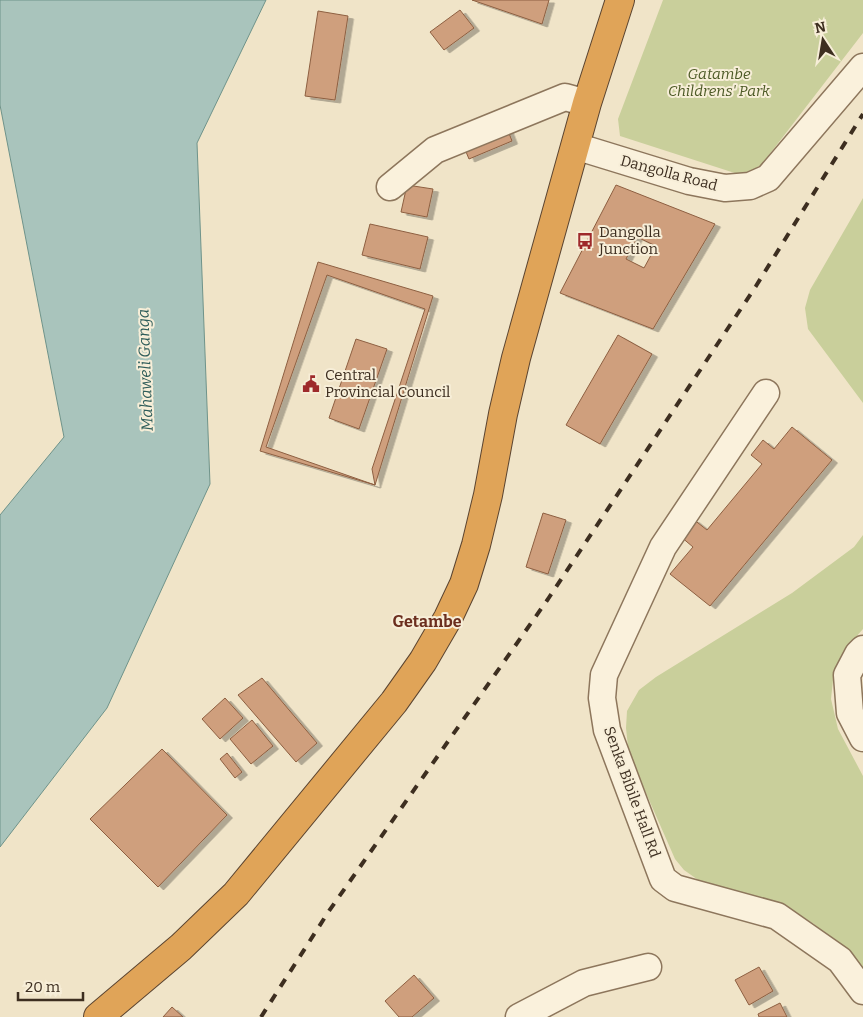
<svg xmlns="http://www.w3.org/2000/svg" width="863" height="1017" viewBox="0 0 863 1017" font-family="Bitter,serif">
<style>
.green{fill:#c9cf9b}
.water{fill:#a9c4bc;stroke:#6f938a}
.building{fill:#cf9f7d;stroke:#8d5f41;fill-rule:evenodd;filter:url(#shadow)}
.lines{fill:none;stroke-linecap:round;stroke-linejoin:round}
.minor-casing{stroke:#8d765c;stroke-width:29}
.highway-casing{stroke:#5b4430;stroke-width:30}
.minor{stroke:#faf1dc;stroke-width:26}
.highway{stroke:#e0a458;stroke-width:28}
.rail{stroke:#3d2e20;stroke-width:4;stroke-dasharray:9 9;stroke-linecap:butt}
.labels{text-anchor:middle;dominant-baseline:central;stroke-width:4;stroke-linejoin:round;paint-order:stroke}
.park-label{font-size:15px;font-style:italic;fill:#4d5a26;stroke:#f7eed8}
.street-label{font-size:15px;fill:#3d2e20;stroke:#f7eed8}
.poi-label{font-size:15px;fill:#3d2e20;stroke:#f7eed8;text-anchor:start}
.water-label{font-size:16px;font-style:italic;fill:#2f5d5a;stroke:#f7eed8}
.neighbourhood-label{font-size:16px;font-weight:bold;fill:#6b2e1e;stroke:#f7eed8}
</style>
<defs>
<filter id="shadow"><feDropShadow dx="5.5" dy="3" stdDeviation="0" flood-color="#0004"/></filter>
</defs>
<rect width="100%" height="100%" fill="#f0e4c8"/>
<!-- green -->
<path class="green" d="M663,0H863V33L762,164L744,176L620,136L618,119Z
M863,198V403L808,329L805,308L810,290Z
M863,535V629L847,647L834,671L831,699L838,729L863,776V970L838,944L814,924L792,910L769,901L701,882L684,870L675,859L639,777L628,747L626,728L627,711L639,690L656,677L792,593L854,547Z"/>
<!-- water -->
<path class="water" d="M0,0H266L197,143L210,484L107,708L0,847V515L64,437L0,105Z"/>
<!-- building -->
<path class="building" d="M472,0H549L542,24Z
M460,10L474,28L444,50L430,32Z
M318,11L348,16L335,100L305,96Z
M507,128L512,141L469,159L464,147Z
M407,185L433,189L427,217L401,212Z
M616,185L715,224L653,329L560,293ZM637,237L656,246L644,268L626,259Z
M370,224L428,237L420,269L362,255Z
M318,262L433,296L375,485L260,451ZM356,339L387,349L359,429L329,418Z
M327,275L425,309L372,469L375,485L266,447Z
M618,335L652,354L600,444L566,425Z
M792,427L832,460L710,606L670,574L693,547L680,536L693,519L707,530L762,464L751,455L763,440L774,449Z
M543,513L566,520L548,574L526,567Z
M262,678L317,743L296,762L238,695Z
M225,698L243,718L220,739L202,719Z
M252,720L273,746L251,764L230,739Z
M162,749L227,815L158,887L90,819Z
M227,753L242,772L235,778L220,759Z
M759,967L773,991L749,1005L735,980Z
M414,975L434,998L412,1017H399L385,1001Z
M780,1003L787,1017H759L758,1014Z
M172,1007L183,1017H163Z"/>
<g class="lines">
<!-- minor casing -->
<g class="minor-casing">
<path id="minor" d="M575,146L689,181L725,188L750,186L768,178L863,67
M390,187L435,150L565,97L587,103
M766,393L663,547L604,675L602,698L607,730L663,879L675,888L777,916L840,960L863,991
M863,649L858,654L847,675L850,713L863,738
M519,1017L584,983L648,967"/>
</g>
<!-- highway casing -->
<g class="highway-casing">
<path id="highway" d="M98,1017L181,947L236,894L394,702L423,661L448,618L464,584L476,545L488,495L503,414L516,358L587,103L620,0"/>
</g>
<!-- minor -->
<use href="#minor" class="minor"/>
<!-- highway -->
<use href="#highway" class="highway"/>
<!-- rail -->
<path class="rail" d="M261,1017L329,911L548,599L756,286L863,114"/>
</g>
<!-- icons -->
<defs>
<g id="bus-bare" transform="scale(1.35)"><path d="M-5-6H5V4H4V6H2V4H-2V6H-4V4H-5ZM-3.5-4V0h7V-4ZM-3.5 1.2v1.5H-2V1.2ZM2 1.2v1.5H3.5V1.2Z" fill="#9e2a2b" stroke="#f7eed8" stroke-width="2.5" paint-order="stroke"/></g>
<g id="civic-bare" transform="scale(1.35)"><path d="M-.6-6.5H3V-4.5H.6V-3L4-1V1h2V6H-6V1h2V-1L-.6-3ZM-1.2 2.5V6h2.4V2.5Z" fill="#9e2a2b" stroke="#f7eed8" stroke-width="2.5" paint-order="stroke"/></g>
</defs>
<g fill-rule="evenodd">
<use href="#bus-bare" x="585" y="241"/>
<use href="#civic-bare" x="311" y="384"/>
</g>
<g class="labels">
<!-- park labels -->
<g class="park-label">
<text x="719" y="74">Gatambe<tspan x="719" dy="17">Childrens' Park</tspan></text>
</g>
<!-- street labels -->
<g class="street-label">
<text transform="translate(669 173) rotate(15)">Dangolla Road</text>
<text transform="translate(632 792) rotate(70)">Senka Bibile Hall Rd</text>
</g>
<!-- poi labels -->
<g class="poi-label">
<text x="599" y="232">Dangolla<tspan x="599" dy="17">Junction</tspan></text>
<text x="325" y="375">Central<tspan x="325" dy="17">Provincial Council</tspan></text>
</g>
<!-- water labels -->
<g class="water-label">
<text transform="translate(145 370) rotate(-92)">Mahaweli Ganga</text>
</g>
<!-- neighbourhood labels -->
<g class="neighbourhood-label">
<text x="427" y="621">Getambe</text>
</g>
</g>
<!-- north arrow -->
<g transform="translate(823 40) rotate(348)" stroke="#f7eed8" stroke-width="4" paint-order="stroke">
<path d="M0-4L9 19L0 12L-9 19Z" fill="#3d2e20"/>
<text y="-8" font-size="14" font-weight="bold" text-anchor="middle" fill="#3d2e20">N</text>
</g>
<!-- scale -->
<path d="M18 992v8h65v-8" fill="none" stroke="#3d2e20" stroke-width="2.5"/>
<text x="25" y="992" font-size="15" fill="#3d2e20" stroke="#f7eed8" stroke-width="4" paint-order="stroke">20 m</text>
</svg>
